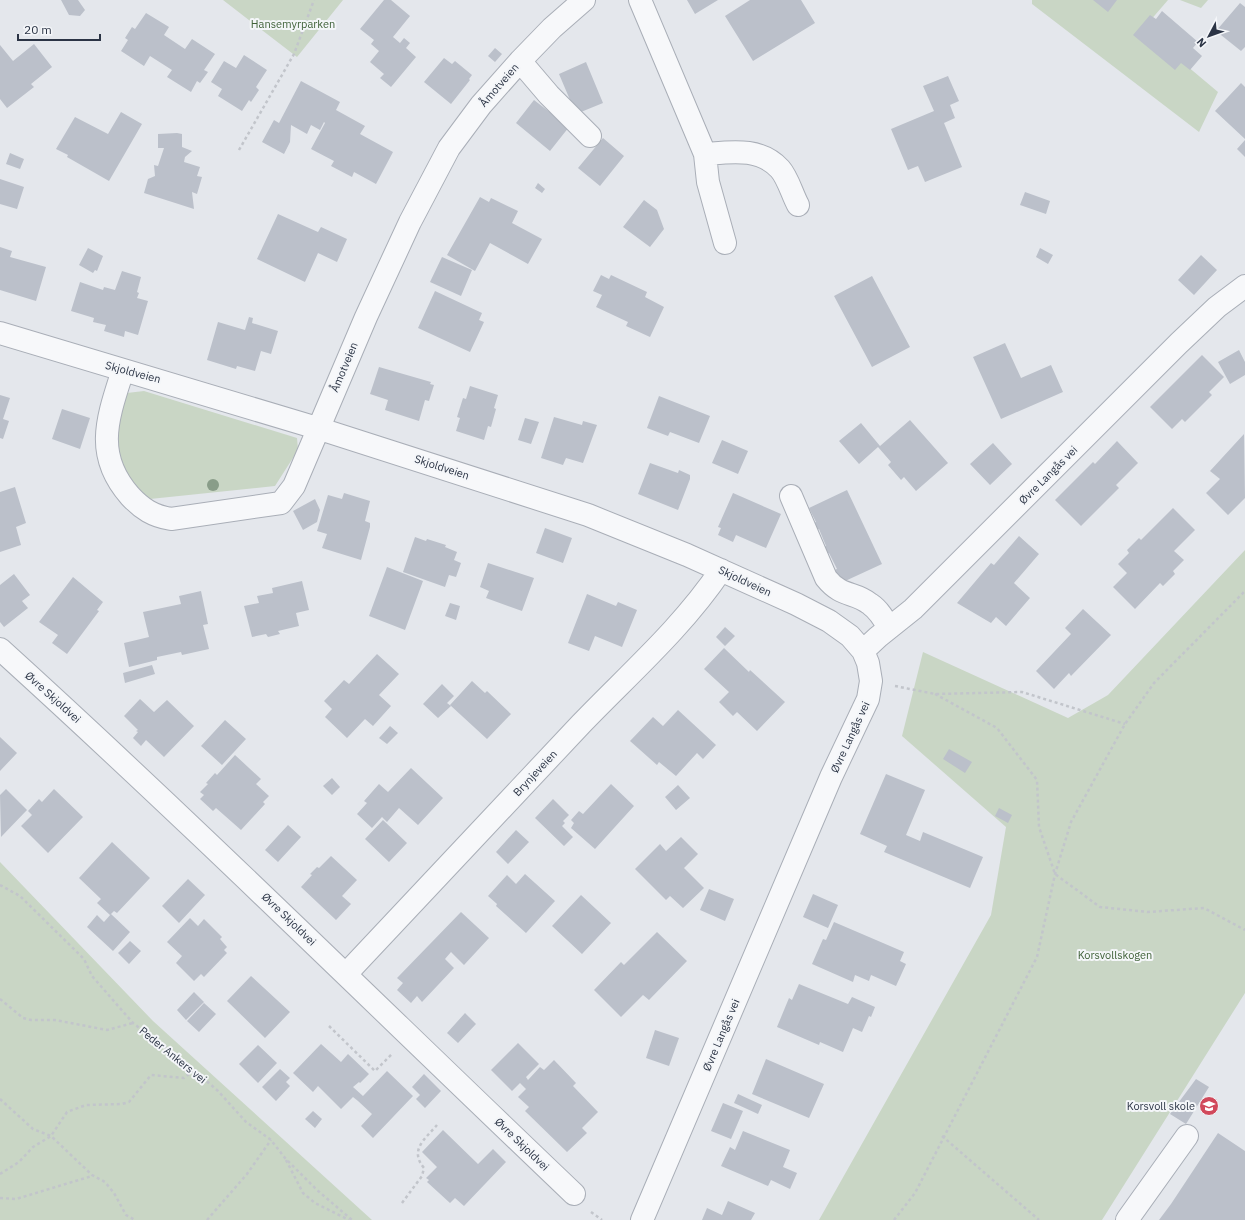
<svg xmlns="http://www.w3.org/2000/svg" width="1245" height="1220" viewBox="0 0 1245 1220" font-family="'IBM Plex Sans',sans-serif">
<style>
.green{fill:#c9d6c5}
.building{fill:#bbc0ca}
.lines{fill:none;stroke-linecap:round;stroke-linejoin:round}
.minor-casing{stroke:#a9aeb7;stroke-width:24}
.path{stroke:#c2c5cb;stroke-width:2.5;stroke-dasharray:3 3;stroke-linecap:butt}
.minor{stroke:#f7f8fa;stroke-width:22}
.tree{fill:#899d89}
.labels{text-anchor:middle;dominant-baseline:central;stroke-width:4;stroke-linejoin:round;paint-order:stroke}
.park-label{font-size:11px;fill:#3f6138;stroke:#f4f6f9}
.street-label{font-size:11px;fill:#2b3445;stroke:#f4f6f9}
.poi-label{font-size:11px;fill:#2b3445;stroke:#f4f6f9;text-anchor:end}
</style>
<rect width="100%" height="100%" fill="#e4e7ec"/>
<!-- green -->
<path class="green" d="M223,0H343L297,57Z
M1032,0H1168L1143,29L1218,92L1199,132L1032,4Z
M1180,0H1208L1201,8Z
M144,391L297,438L298,450L275,486L150,499L129,484L114,452V419L127,393Z
M1245,550V993L1102,1220H819L991,915L1006,827L902,736L923,652L1068,718L1108,695Z
M0,862L153,1021L372,1220H0Z"/>
<!-- building -->
<path class="building" d="M61,0H78L85,10L80,16L69,15Z
M384,0H391L410,16L393,37L400,43L404,38L410,43L406,48L416,57L391,87L380,78L384,74L370,62L379,51L371,44L374,40L360,29Z
M687,0H718L695,14Z
M750,0H801L815,23L753,61L725,16Z
M1093,0H1117L1108,12Z
M1240,3L1245,7V47L1241,51L1216,31Z
M1162,11L1198,42L1193,48L1202,56L1190,70L1181,63L1175,70L1133,35L1150,15L1156,19Z
M146,13L169,27L164,35L185,49L192,39L215,54L204,70L208,72L200,83L197,81L191,92L167,77L172,70L150,56L144,66L121,51L128,40L125,38L132,27L135,29Z
M34,44L52,67L31,84L34,87L7,108L0,99V45L13,61Z
M495,48L502,54L495,62L488,56Z
M244,55L267,70L256,87L259,90L251,102L249,100L242,111L218,96L222,89L211,82L224,61L236,68Z
M444,58L452,64L455,61L472,75L469,79L470,80L451,104L424,82Z
M586,62L603,103L576,114L559,74Z
M948,76L959,101L950,105L955,118L944,123L962,167L925,182L918,166L908,170L891,129L934,111L923,86Z
M301,81L340,102L336,110L365,126L360,134L393,152L376,184L354,172L352,177L331,166L334,161L311,149L325,123L324,122L320,130L311,125L307,134L291,125L290,142L284,154L262,142L274,120L279,123Z
M1241,83L1245,87V139L1215,111Z
M534,100L569,127L550,151L516,123Z
M121,112L142,124L109,181L67,157L68,155L56,149L75,117L108,134Z
M177,133L182,134V147L192,151L185,157L184,162L200,167L197,176L202,177L197,194L192,192L194,209L144,193L148,179L155,176L154,165L158,166L164,148H158V134Z
M603,138L624,156L600,186L578,168Z
M1245,140V157L1237,149Z
M10,153L24,159L20,169L6,164Z
M0,179L24,187L17,209L0,204Z
M538,183L545,189L542,193L535,188Z
M1025,192L1050,201L1046,214L1020,205Z
M480,197L489,202L491,198L518,211L512,223L542,239L528,264L490,243L475,271L447,255Z
M644,200L657,210L664,229L650,247L623,227Z
M278,214L318,232L321,227L347,239L337,262L318,253L305,282L257,259Z
M0,247L12,251L10,257L46,267L36,301L0,290Z
M88,248L103,256L97,271L95,270L93,273L79,265Z
M1040,248L1053,255L1048,264L1036,257Z
M1201,255L1217,270L1194,295L1178,280Z
M442,257L472,270L461,296L430,282Z
M122,271L141,277L137,292L139,293L137,298L148,301L138,335L125,331L124,337L104,331L106,325L93,322L94,318L71,311L80,282L103,290L104,287L115,290Z
M601,275L609,279L611,275L647,292L645,297L664,307L650,337L626,326L628,322L596,307L602,295L593,291Z
M872,276L910,347L872,367L834,296Z
M435,291L482,313L479,320L484,322L470,352L418,328Z
M249,317L253,318L252,323L278,331L271,354L261,351L255,371L237,366L236,369L207,360L218,322L245,330Z
M1005,343L1021,378L1051,365L1063,392L1001,419L973,357Z
M1239,350L1245,362V375L1230,384L1218,362Z
M1202,355L1224,377L1209,392L1212,395L1185,422L1182,419L1172,429L1150,407Z
M379,367L431,382L430,384L434,385L429,401L425,400L419,421L385,410L388,400L370,394Z
M470,386L498,395L494,408L496,409L491,427L488,426L484,440L456,431L460,418L457,417L463,398L466,399Z
M0,395L10,398L3,419L9,421L3,439L0,438Z
M659,396L710,416L699,443L670,432L668,436L647,428Z
M62,409L90,418L80,449L52,439Z
M554,417L582,425L583,421L597,425L583,463L566,458L563,465L541,458Z
M525,418L539,422L531,444L518,440Z
M910,420L948,463L916,491L904,477L901,480L888,465L891,462L878,447L859,464L839,441L861,423L880,446Z
M1244,434L1245,498L1228,515L1206,493L1220,479L1210,471Z
M722,440L748,451L738,474L712,463Z
M1117,441L1138,463L1116,485L1119,488L1081,526L1055,500L1093,462L1095,464Z
M993,443L1012,464L990,485L970,464Z
M650,463L678,473L679,470L690,475V479L678,510L638,494Z
M15,487L26,523L16,527L21,545L0,552V492Z
M847,490L882,564L843,582L840,576L836,578L832,571L837,569L829,553L825,555L821,548L826,546L819,529L814,532L810,525L816,522L809,508Z
M344,493L370,501L365,521L370,523V527L361,560L322,548L327,534L317,531L328,495L342,499Z
M733,493L781,514L766,548L736,535L733,542L718,535L721,528L718,527Z
M315,499L320,510L317,522L303,530L293,511Z
M1173,508L1195,530L1174,551L1184,560L1173,571L1175,574L1163,586L1160,583L1135,609L1113,587L1127,573L1118,564L1129,553L1127,550L1139,538L1141,540Z
M545,528L572,538L563,563L536,553Z
M1019,536L1039,554L1014,583L1030,598L1006,626L996,617L991,623L957,603L991,563L994,565Z
M415,537L426,541L427,539L446,545L445,547L457,552L454,560L461,563L456,577L449,575L445,587L403,572Z
M488,563L534,578L522,611L486,598L489,591L480,587Z
M387,567L423,581L405,630L369,616Z
M14,574L30,595L22,601L28,608L4,627L0,622V585Z
M73,577L103,602L97,610L99,611L67,654L52,643L58,635L39,622Z
M302,581L309,610L296,613L299,626L278,631L280,634L268,637L266,634L252,637L244,606L259,603L257,596L273,593L272,588Z
M201,591L208,624L203,625L209,649L182,655L181,652L157,657V660L129,667L124,643L149,637L143,612L181,604L179,596Z
M587,594L616,606L618,602L637,610L622,647L595,636L589,651L568,643Z
M450,603L460,606L456,620L445,616Z
M1083,609L1111,635L1071,676L1069,673L1054,689L1036,671L1071,634L1065,628Z
M725,627L735,636L725,646L716,637Z
M724,648L749,672L750,670L785,702L757,731L737,712L733,716L719,702L729,692L704,669Z
M377,654L399,674L379,695L391,706L373,726L365,719L347,738L325,717L332,709L324,701L344,680L349,684Z
M152,665L155,674L125,683L123,673Z
M472,681L485,693L487,691L511,714L487,739L450,705Z
M442,684L454,696L447,703L451,706L438,718L423,704Z
M140,699L154,712L167,700L194,726L164,757L146,740L141,746L133,738L138,732L136,731L138,730L124,716Z
M678,710L716,745L703,759L697,753L676,776L659,762L657,765L630,741L653,717L663,726Z
M225,720L246,739L222,765L201,746Z
M390,726L398,733L387,744L379,738Z
M0,737L17,753L0,771Z
M949,749L972,762L965,773L943,759Z
M235,755L261,779L256,784L269,796L263,802L265,804L241,830L216,808L213,811L200,799L204,795L200,792L208,784L206,783L215,773L217,775Z
M411,768L443,798L418,825L399,808L387,822L382,817L372,828L357,814L367,803L364,801L379,784L388,792Z
M886,774L925,790L906,835L920,841L923,832L983,857L970,888L884,852L887,846L860,834Z
M332,778L340,787L332,795L323,786Z
M611,784L634,806L595,849L571,828L574,823L571,820L579,811L583,814Z
M678,785L690,798L676,810L665,797Z
M6,789L27,810L1,837L0,795Z
M54,789L83,817L48,853L21,826L32,815L28,811L39,799L42,802Z
M553,799L569,815L563,821L565,823L562,826L573,837L564,846L535,818Z
M999,808L1012,815L1008,823L995,816Z
M383,820L407,843L389,862L365,839Z
M288,825L301,837L278,862L265,850Z
M516,830L529,842L508,864L496,852Z
M681,837L698,854L684,868L704,888L683,908L670,896L666,900L635,869L660,844L666,851Z
M112,842L150,878L117,913L114,911L110,915L97,903L101,899L79,878Z
M331,856L357,880L342,896L351,904L336,920L301,887L312,875L310,874L317,867L319,868Z
M525,874L555,901L526,933L496,906L497,904L488,896L507,875L516,884Z
M188,879L205,895L179,923L162,906Z
M709,889L734,899L725,921L700,910Z
M813,894L838,905L828,928L803,917Z
M581,895L611,923L582,954L552,926Z
M461,912L489,938L464,965L451,952L445,959L454,968L422,1002L417,996L411,1003L397,990L403,983L397,978Z
M111,914L130,932L113,951L87,927L97,915L104,922Z
M190,918L198,926L204,919L222,937L220,939L227,947L224,950L227,953L204,977L201,974L194,981L176,963L182,956L167,942Z
M834,922L904,952L900,961L906,964L896,986L871,975L869,981L855,975L853,982L812,964L823,939L826,940Z
M657,932L687,961L649,1000L643,995L621,1017L594,990L621,962L624,965Z
M130,941L141,951L129,964L118,953Z
M251,976L290,1012L265,1038L227,1001Z
M799,984L848,1004L852,997L875,1007L871,1017L869,1016L862,1032L853,1028L843,1052L820,1042L819,1045L777,1027L789,998L792,1000Z
M194,992L204,1002L186,1020L177,1010Z
M204,1003L216,1014L199,1032L187,1021Z
M465,1013L476,1024L458,1043L447,1033Z
M655,1030L679,1038L669,1066L646,1058Z
M518,1043L539,1064L526,1077L528,1080L540,1067L544,1070L554,1060L576,1083L573,1086L598,1112L582,1128L587,1133L567,1152L525,1111L529,1107L518,1097L526,1089L520,1083L512,1091L491,1070Z
M321,1044L341,1062L348,1054L369,1074L360,1083L359,1082L353,1087L363,1096L387,1071L413,1096L373,1138L361,1126L372,1114L358,1101L353,1097L341,1109L318,1086L313,1092L293,1073Z
M258,1045L277,1063L258,1083L239,1064Z
M766,1059L824,1084L809,1118L752,1094Z
M280,1069L290,1078L286,1082L290,1086L276,1101L262,1087Z
M424,1074L441,1091L425,1108L416,1099L420,1095L412,1087Z
M1196,1079L1209,1087L1186,1124L1170,1114Z
M738,1094L762,1105L758,1114L734,1103Z
M723,1103L743,1111L731,1139L711,1131Z
M313,1111L322,1119L315,1128L305,1119Z
M443,1130L478,1164L493,1149L506,1162L464,1206L455,1198L450,1203L427,1182L429,1180L426,1178L437,1167L422,1152Z
M743,1131L790,1150L783,1167L797,1173L790,1189L771,1180L768,1186L721,1166L730,1147L735,1150Z
M1218,1133L1245,1151V1220H1159L1171,1204Z
M728,1201L755,1213L751,1220H702L707,1208L722,1215Z"/>
<g class="lines">
<!-- minor casing -->
<g class="minor-casing">
<path id="minor" d="M640,0L705,154L708,182L725,243
M520,61L549,95L590,136
M705,154C731,152 760,147 780,169C788,178 792,194 798,205
M0,333L317,428L588,515L687,555L796,604L829,621L850,636L863,651L868,663L871,681L868,699L831,777L642,1220
M123,370C108,417 93,454 130,496C142,509 153,516 171,519L281,503L294,486L366,317L410,222L449,148L481,105L520,61L552,28L584,0
M791,496L826,578C842,598 854,591 870,604C879,610 884,619 889,628
M0,649C195,826 383,1012 574,1194
M863,651L878,637L913,609L1179,343L1217,307L1245,286
M346,974C425,891 502,807 581,724C629,674 682,628 721,570
M1127,1220L1187,1136"/>
</g>
<!-- path -->
<path class="path" d="M239,150L294,54L314,0
M895,686L935,694L1022,692L1125,724
M935,694L997,728L1037,780L1039,827L1055,874L1100,907L1148,912L1204,908L1245,930
M0,885L20,896L84,959L92,976L133,1023L194,1070L218,1091L246,1122L271,1140L285,1158L317,1190L352,1220
M0,999L23,1018L31,1020H55L107,1030L133,1023
M329,1026L375,1071L393,1053
M0,1099L33,1129L51,1136L92,1175L105,1182L114,1193L126,1215L135,1220
M942,1136L1039,1220
M286,1160L303,1193L315,1203L349,1220
M0,1174L19,1162L33,1147L51,1136L67,1112L86,1105L122,1104L129,1102L151,1075L184,1078L194,1070
M0,1198L16,1199L92,1176
M402,1203L422,1176L424,1168C409,1150 425,1139 437,1125
M591,1212L602,1220
M207,1220L247,1174L271,1140
M894,1220L915,1193L1037,957L1055,874L1071,822L1125,724L1154,683L1245,591"/>
<!-- minor -->
<use href="#minor" class="minor"/>
</g>
<!-- trees -->
<circle class="tree" cx="213" cy="485" r="6"/>
<!-- icons -->
<defs>
<g id="school-disc" transform="scale(1)"><circle r="9.5" fill="#d1495b" stroke="#f4f6f9"/><path d="M0-5L7-2L0 1L-7-2ZM-4 1L0 2.5L4 1V4Q0 6-4 4Z" fill="#fff"/></g>
</defs>
<g fill-rule="evenodd">
<use href="#school-disc" x="1209" y="1106"/>
</g>
<g class="labels">
<!-- park labels -->
<g class="park-label">
<text x="293" y="24">Hansemyrparken</text>
<text x="1115" y="955">Korsvollskogen</text>
</g>
<!-- street labels -->
<g class="street-label">
<text transform="translate(499 85) rotate(-49)">Åmotveien</text>
<text transform="translate(344 367) rotate(-67)">Åmotveien</text>
<text transform="translate(133 372) rotate(15)">Skjoldveien</text>
<text transform="translate(442 467) rotate(18)">Skjoldveien</text>
<text transform="translate(1048 475) rotate(-45)">Øvre Langås vei</text>
<text transform="translate(745 581) rotate(25)">Skjoldveien</text>
<text transform="translate(53 697) rotate(42)">Øvre Skjoldvei</text>
<text transform="translate(850 737) rotate(-65)">Øvre Langås vei</text>
<text transform="translate(535 773) rotate(-47)">Brynjeveien</text>
<text transform="translate(289 919) rotate(44)">Øvre Skjoldvei</text>
<text transform="translate(721 1035) rotate(-67)">Øvre Langås vei</text>
<text transform="translate(173 1055) rotate(39)">Peder Ankers vei</text>
<text transform="translate(522 1144) rotate(44)">Øvre Skjoldvei</text>
</g>
<!-- poi labels -->
<g class="poi-label">
<text x="1195" y="1106">Korsvoll skole</text>
</g>
</g>
<!-- north arrow -->
<g transform="translate(1209 36) rotate(229)" stroke="#f4f6f9" stroke-width="3" paint-order="stroke">
<path d="M0-3L7 15L0 10L-7 15Z" fill="#2b3445"/>
<text y="-6" font-size="11" font-weight="bold" text-anchor="middle" fill="#2b3445">N</text>
</g>
<!-- scale -->
<path d="M18 34v6h82v-6" fill="none" stroke="#2b3445" stroke-width="2"/>
<text x="24" y="34" font-size="12" fill="#2b3445" stroke="#f4f6f9" stroke-width="3" paint-order="stroke">20 m</text>
</svg>
